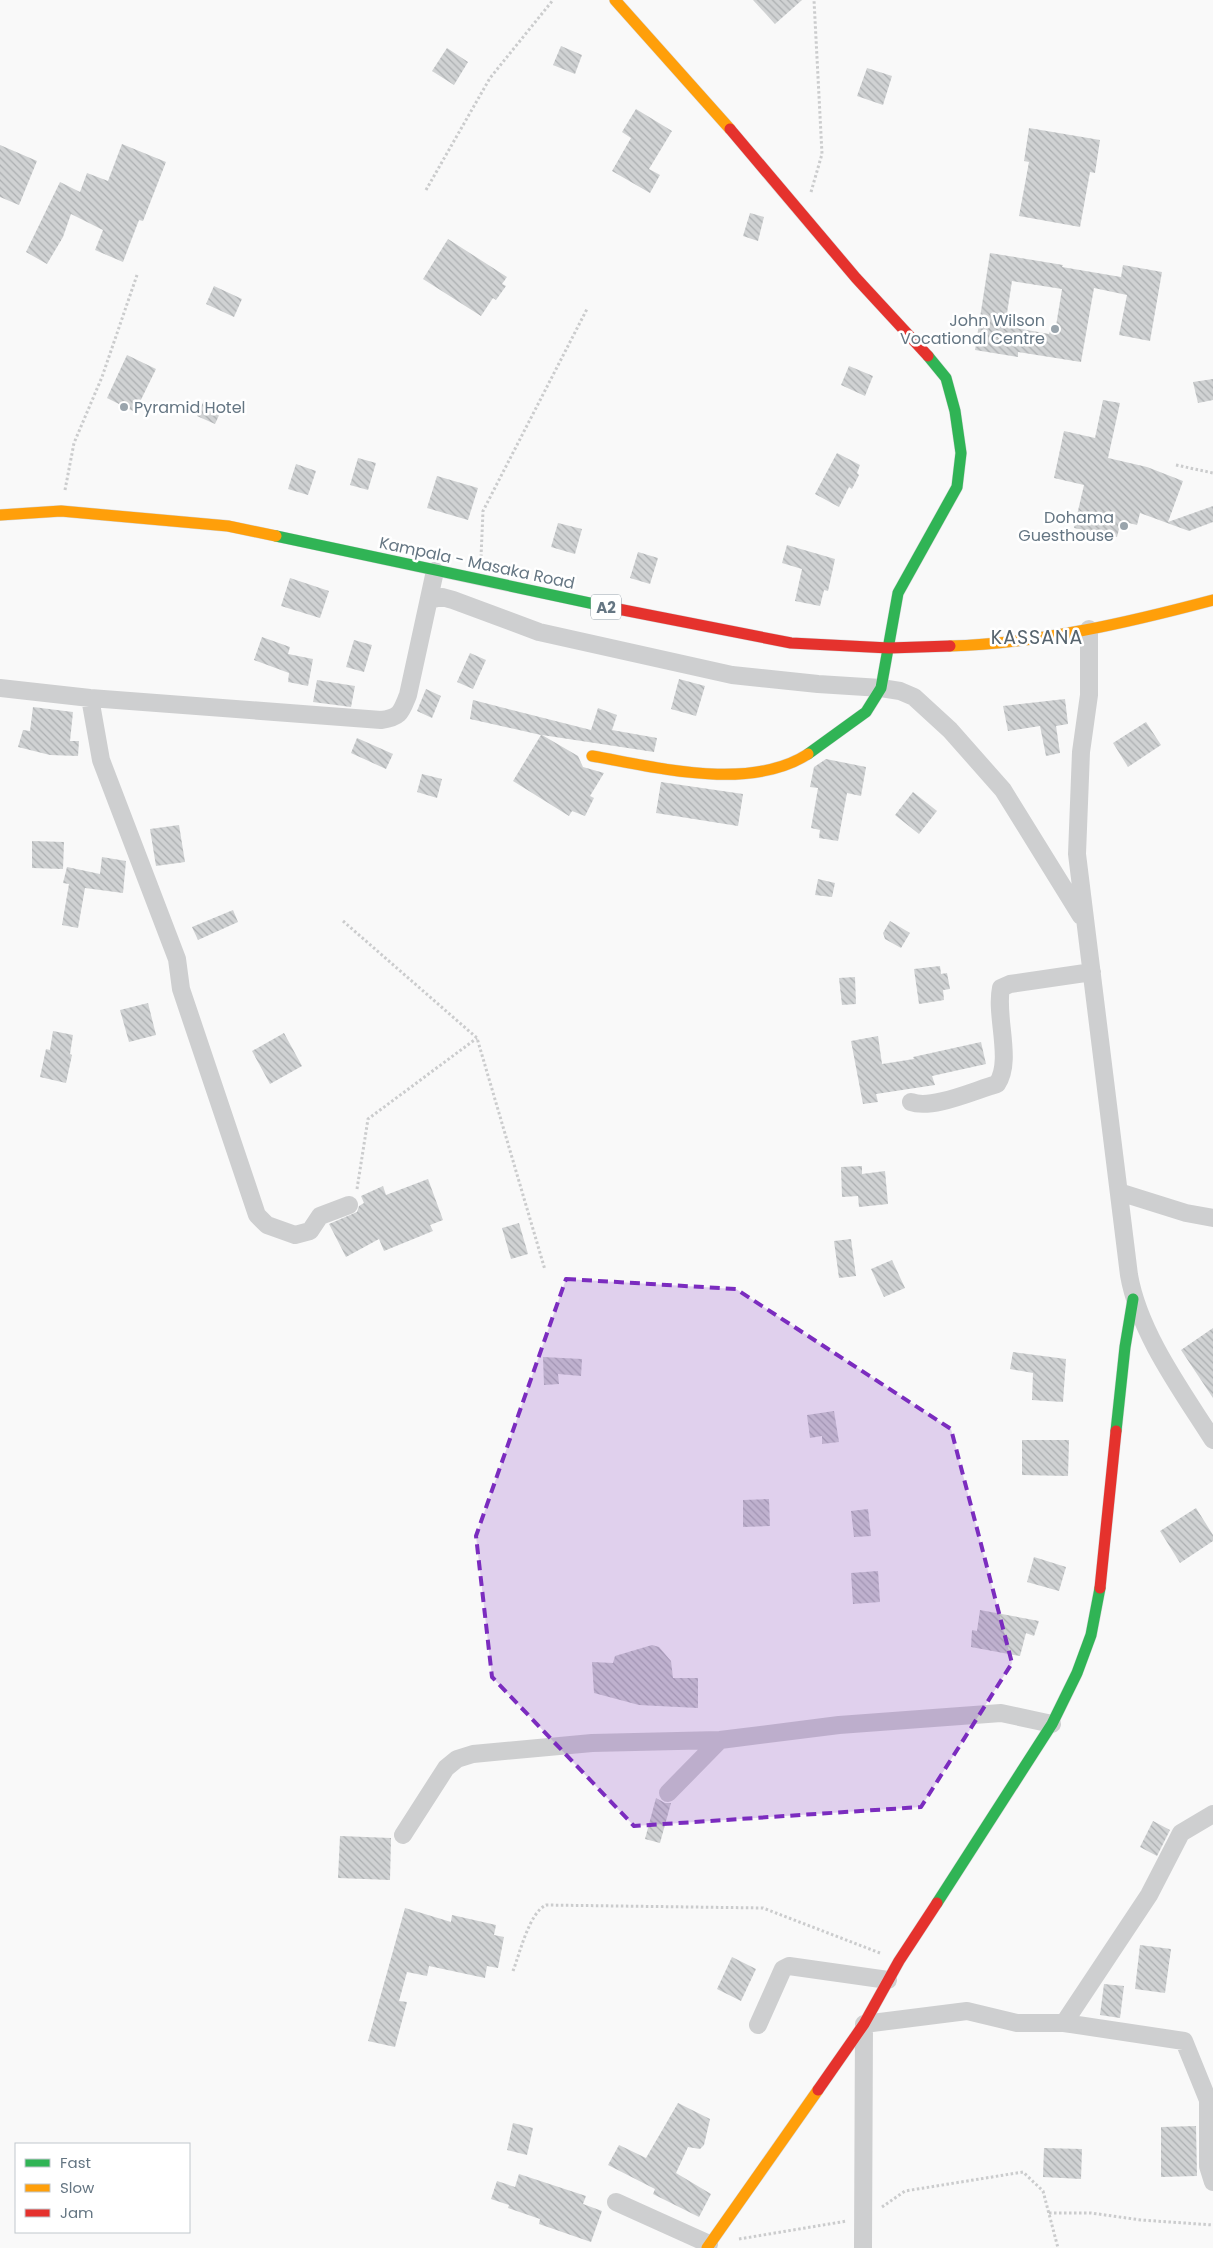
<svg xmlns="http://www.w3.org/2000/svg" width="1213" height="2248" viewBox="0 0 1213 2248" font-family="Poppins,sans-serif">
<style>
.building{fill:url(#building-back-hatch);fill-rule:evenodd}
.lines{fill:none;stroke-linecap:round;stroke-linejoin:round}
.fast-casing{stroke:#d5d6d7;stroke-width:12}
.slow-casing{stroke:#d5d6d7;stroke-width:12}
.jam-casing{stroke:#d5d6d7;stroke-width:12}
.path{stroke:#cbcccd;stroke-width:3;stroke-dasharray:2.5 2.5;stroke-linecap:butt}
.street{stroke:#cecfd0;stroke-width:18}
.fast{stroke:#30b455;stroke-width:11}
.slow{stroke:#ff9f0a;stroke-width:11}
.jam{stroke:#e5322d;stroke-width:11}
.marked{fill:#7b2cbf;fill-opacity:0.2;stroke:#7b2cbf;stroke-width:4;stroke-dasharray:10 6;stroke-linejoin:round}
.poi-dot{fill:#99a4ac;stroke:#fff;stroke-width:2}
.labels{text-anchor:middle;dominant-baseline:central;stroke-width:5;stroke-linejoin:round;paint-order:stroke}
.shield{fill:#fff;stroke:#939fa8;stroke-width:1}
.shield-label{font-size:15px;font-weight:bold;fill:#657683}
.poi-label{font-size:16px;fill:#657683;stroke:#fff;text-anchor:end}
.street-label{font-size:16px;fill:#657683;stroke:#fff}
.quarter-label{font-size:19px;letter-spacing:1px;fill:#57646e;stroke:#fff}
</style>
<defs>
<pattern id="building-back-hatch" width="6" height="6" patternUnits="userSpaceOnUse" patternTransform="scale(1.25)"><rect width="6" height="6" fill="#d0d2d3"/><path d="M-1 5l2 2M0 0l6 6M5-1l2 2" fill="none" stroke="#acafb1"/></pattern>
</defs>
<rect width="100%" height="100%" fill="#f9f9f9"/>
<!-- building -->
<path class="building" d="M753,0H802L775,24Z
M561,46L582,55L575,74L553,65Z
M447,48L468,62L454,85L432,71Z
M867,68L892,76L883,105L857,96Z
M636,109L672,131L649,169L660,175L650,193L612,171L631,138L622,132Z
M1029,128L1100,140L1095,173L1090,172L1080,227L1019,216L1029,162L1024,161Z
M122,144L166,162L143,221L139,220L123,262L95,250L103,230L71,214L63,237L47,264L26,252L60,182L80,192L87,173L108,181Z
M0,145L37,161L19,205L0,197Z
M750,213L764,217L758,241L743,236Z
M448,239L507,277L502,284L506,286L496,300L493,298L481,316L423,279Z
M990,253L1063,265L1062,267L1121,277L1123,265L1162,272L1150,341L1119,335L1127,295L1094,288L1081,362L1018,352V357L975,350ZM1012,281L1062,289L1055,332L1050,331L1049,334L1005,326Z
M214,286L242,299L234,317L206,304Z
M127,355L156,369L135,412L107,398Z
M849,366L873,376L865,396L841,385Z
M1213,379V400L1198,403L1193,382Z
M204,400L222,409L215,424L197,416Z
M1103,400L1120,403L1108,458L1147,467L1183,481L1168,522L1213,506V522L1189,531L1140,513L1137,525L1121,521L1117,537L1074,528L1084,485L1054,478L1064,431L1095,438Z
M837,453L860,465L857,473L859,475L852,489L849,487L839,507L815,494Z
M358,458L376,463L368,490L350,485Z
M296,464L316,471L308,495L288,489Z
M437,476L478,488L468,520L427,508Z
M558,523L582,529L575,554L551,547Z
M787,545L835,559L828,591L824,590L820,606L795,601L802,569L782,563Z
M638,552L658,558L650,584L630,578Z
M290,578L329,591L320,618L281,606Z
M262,637L290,647L288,654L313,659L308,686L288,682L289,673L254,660Z
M354,640L372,645L364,672L346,667Z
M470,653L486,660L473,689L457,682Z
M679,679L705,686L696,716L671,709Z
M317,680L355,686L351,707L313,702Z
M426,689L441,696L432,718L417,711Z
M1065,699L1068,724L1056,726L1060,753L1046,756L1040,726L1008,731L1003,706Z
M473,700L591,730L598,708L617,715L612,730L657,738L654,752L542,735L578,756L583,767L604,773L590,796L594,798L585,816L572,811L569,816L513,781L541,735L470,719Z
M33,707L73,712L70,741H79L78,756L50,755L18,747L23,730L30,731Z
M1146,722L1161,745L1128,767L1113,743Z
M357,738L393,754L386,769L351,753Z
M826,759L866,767L861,796L847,793L838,841L819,838L820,830L811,828L818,788L810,787L814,767Z
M422,774L442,779L437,798L417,792Z
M661,782L743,794L738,826L656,813Z
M913,792L937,811L919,834L895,815Z
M179,825L185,862L156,866L150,829Z
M32,841L64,842L63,869L32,868Z
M102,857L126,861L123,893L85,888L78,928L62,925L69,884L63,883L67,867L100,874Z
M818,879L835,883L832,897L815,895Z
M233,910L238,922L198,940L192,927Z
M890,921L910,933L901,948L885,939L883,933Z
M940,966L941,974L947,973L950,989L943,990L944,1000L919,1004L914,969Z
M855,977L856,1004L842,1005L839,978Z
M148,1003L156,1035L129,1042L120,1010Z
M53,1031L73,1035L70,1054L72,1055L66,1083L40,1077L46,1049L50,1050Z
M284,1033L302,1066L270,1084L252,1051Z
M878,1036L882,1064L914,1059L913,1057L981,1042L986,1064L932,1076L935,1085L876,1094L878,1102L863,1104L851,1041Z
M862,1166V1174L885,1171L888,1204L859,1207L858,1196L842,1197L841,1167Z
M428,1179L443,1220L430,1225L433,1231L384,1251L379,1239L346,1257L329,1224L357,1212L359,1206L364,1203L361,1196L383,1186L386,1195Z
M519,1223L528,1254L511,1259L502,1228Z
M851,1239L856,1276L839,1278L834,1241Z
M892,1260L905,1288L884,1297L871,1269Z
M1213,1328V1398L1181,1350Z
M1013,1352L1066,1359L1063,1402L1032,1400L1033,1373L1010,1369Z
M543,1357L582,1359L581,1376L558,1374L559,1384L544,1385Z
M834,1411L839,1442L822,1444V1436L810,1438L807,1415Z
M1022,1440H1069L1068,1476L1022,1475Z
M769,1499L770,1526L743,1527V1500Z
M1196,1508L1213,1535V1541L1180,1563L1160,1531Z
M868,1509L871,1536L854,1537L851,1511Z
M1034,1557L1066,1567L1059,1591L1027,1582Z
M878,1571L880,1602L853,1604L851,1573Z
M980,1610L1039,1621L1034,1636L1026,1633L1020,1656L971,1647L972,1630L977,1631Z
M652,1645L659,1647L671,1661L673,1678H698V1708L639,1705L594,1693L592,1662L613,1663L615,1656Z
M656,1798L665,1803H671L660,1843L645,1839Z
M1153,1821L1170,1830L1157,1856L1140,1847Z
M340,1836L391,1838L390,1880L338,1878Z
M405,1908L451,1922L452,1915L496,1925L494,1935L504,1937L498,1968L487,1966L485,1978L429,1966L427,1976L407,1972L399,2001L407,2002L395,2047L368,2041Z
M1140,1945L1171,1949L1165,1993L1135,1989Z
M732,1957L756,1969L741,2001L717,1989Z
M1104,1984L1124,1986L1120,2018L1100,2015Z
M678,2103L710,2119L704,2145L700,2149L688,2147L676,2173L711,2194L699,2217L653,2194L655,2189L608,2165L619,2145L646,2158Z
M513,2123L533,2128L527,2155L507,2150Z
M1196,2126L1197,2176L1161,2177V2127Z
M1044,2148L1082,2149L1081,2179L1043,2177Z
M519,2174L586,2196L583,2204L602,2211L591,2242L539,2224L540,2219L508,2208L509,2205L491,2199L497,2181L515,2187Z"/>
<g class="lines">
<!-- fast casing -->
<g class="fast-casing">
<path id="fast" d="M276,536L613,608
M808,754L866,712L881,688L898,593L957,487L961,453L955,411L946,378L928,356
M1116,1431L1125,1347L1133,1299
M937,1903L1052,1724L1077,1673L1091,1635L1100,1588"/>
</g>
<!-- slow casing -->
<g class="slow-casing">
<path id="slow" d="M615,0L730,129
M0,515L61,511L228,526L276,536
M950,646C1036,644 1130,622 1213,600
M592,756C656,767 749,792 808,754
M707,2248L818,2090"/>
</g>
<!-- jam casing -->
<g class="jam-casing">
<path id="jam" d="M730,129L856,278L928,356
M613,608L791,643L889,648L950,646
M1100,1588L1116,1431
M818,2090L864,2024L899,1961L937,1903"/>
</g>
<!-- path -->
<path class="path" d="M426,190L490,78L553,0
M811,192L822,154L814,0
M1176,465L1213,473
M65,490L74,443L102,377L137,275
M481,557L483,511L587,309
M343,921L477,1038L545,1270
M357,1189L368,1119L477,1038
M513,1971C520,1953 529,1913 546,1905L763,1908L880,1953
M882,2207L905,2191L1023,2172L1043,2191L1058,2248
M1049,2213H1091L1141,2220L1213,2225
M739,2239L847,2221"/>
<!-- street -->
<path class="street" d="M429,600L442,597L453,600L539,632L732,675L818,684L881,688L900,691L914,697L950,730L1003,790L1081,916
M1089,629V695L1081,752L1077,854L1129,1275C1139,1333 1182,1391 1213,1440
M0,688L90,698L381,720C401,717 401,712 408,695L435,571
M90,698L101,760L177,959L181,989L257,1215L267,1225L295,1235L310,1231L320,1216L349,1205
M911,1102C932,1110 975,1090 997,1084C1013,1061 995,1016 1001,988L1010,984L1092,972
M1119,1192L1186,1213L1213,1218
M668,1793L720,1740
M403,1835L446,1768L457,1759L473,1754L592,1743L720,1740L839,1725L1001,1713L1052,1724
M1064,2023L1184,2041L1208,2100V2166L1213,2182
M758,2025L783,1969L789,1966L888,1980
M616,2202L709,2244
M863,2248L864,2024L967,2011L1017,2023H1064L1149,1895L1181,1833L1213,1814"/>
<!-- fast -->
<use href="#fast" class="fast"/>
<!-- slow -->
<use href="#slow" class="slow"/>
<!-- jam -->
<use href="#jam" class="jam"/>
</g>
<!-- marked area -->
<path class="marked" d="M566,1279L736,1289L951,1429L1012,1663L921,1807L634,1826L492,1677L476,1536Z"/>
<!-- markers -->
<g class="poi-dot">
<circle cx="1055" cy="329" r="5"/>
<circle cx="124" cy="407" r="5"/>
<circle cx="1124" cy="526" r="5"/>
</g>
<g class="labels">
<!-- shield labels -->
<rect class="shield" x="591" y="594.5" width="30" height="25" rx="4"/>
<g class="shield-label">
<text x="606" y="607">A2</text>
</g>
<!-- poi labels -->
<g class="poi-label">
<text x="1045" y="320">John Wilson<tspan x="1045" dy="18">Vocational Centre</tspan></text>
<text x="134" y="407" text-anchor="start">Pyramid Hotel</text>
<text x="1114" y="517">Dohama<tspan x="1114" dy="18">Guesthouse</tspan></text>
</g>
<!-- street labels -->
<g class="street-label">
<text transform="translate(477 563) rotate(12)">Kampala - Masaka Road</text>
</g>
<!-- quarter labels -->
<g class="quarter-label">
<text x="1037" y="637">KASSANA</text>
</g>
</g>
<!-- legend -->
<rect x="15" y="2143" width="175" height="90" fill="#ffffff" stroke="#c1c8cd"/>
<rect x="25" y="2159" width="25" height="8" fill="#30b455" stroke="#c1c8cd"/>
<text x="60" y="2168" font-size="15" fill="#657683">Fast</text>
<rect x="25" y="2184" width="25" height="8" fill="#ff9f0a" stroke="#c1c8cd"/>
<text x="60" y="2193" font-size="15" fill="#657683">Slow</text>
<rect x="25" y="2209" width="25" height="8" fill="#e5322d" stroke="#c1c8cd"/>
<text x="60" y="2218" font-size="15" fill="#657683">Jam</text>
</svg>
